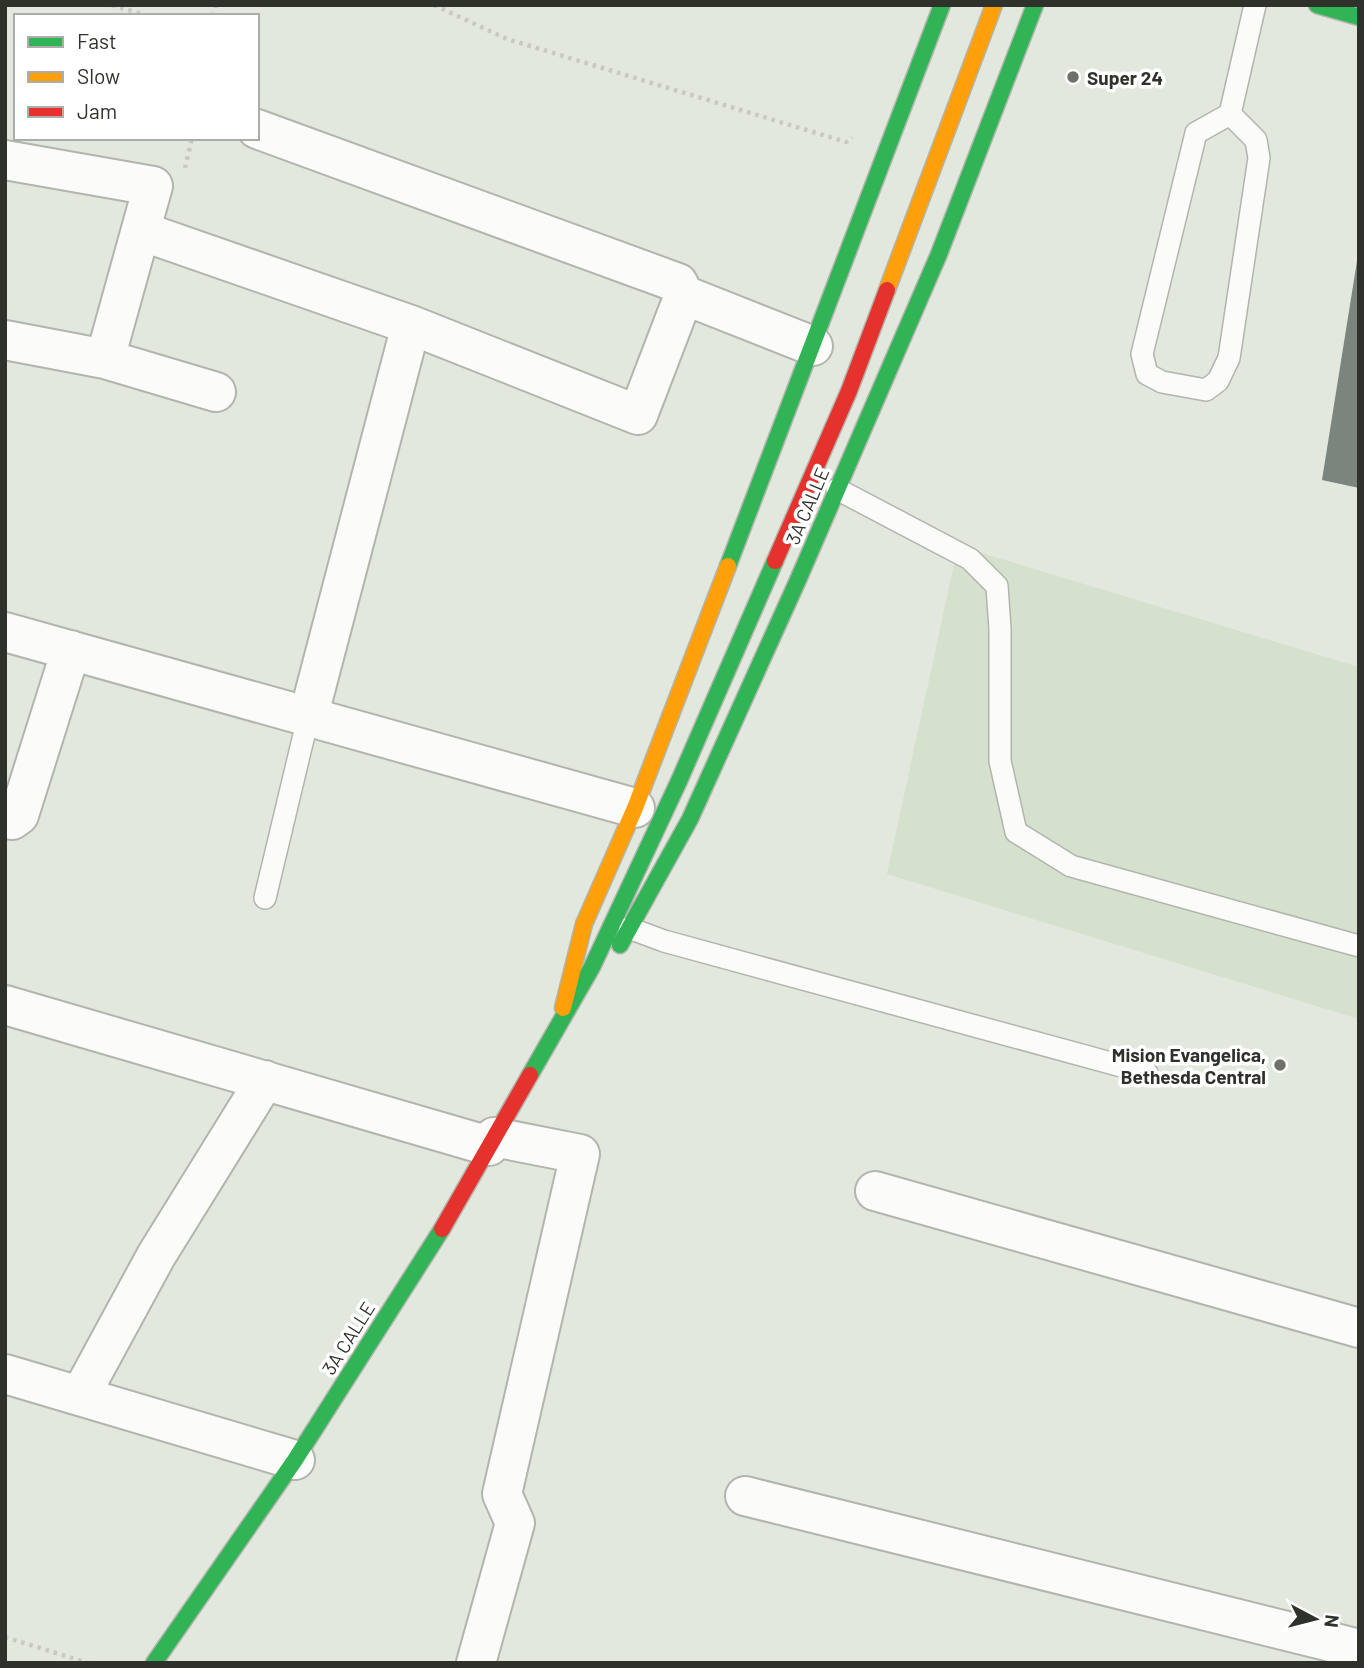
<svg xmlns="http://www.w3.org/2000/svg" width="1364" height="1668" viewBox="0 0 1364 1668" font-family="Barlow,sans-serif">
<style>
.built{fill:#d5e0cd}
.building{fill:#7b847d}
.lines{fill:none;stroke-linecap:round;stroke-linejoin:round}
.lane-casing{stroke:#b1b5ae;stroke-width:24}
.street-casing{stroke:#b1b5ae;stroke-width:42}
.fast-casing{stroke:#b1b5ae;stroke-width:19}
.slow-casing{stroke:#b1b5ae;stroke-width:19}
.jam-casing{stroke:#b1b5ae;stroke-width:19}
.path{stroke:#c7c9c5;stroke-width:4.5;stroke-dasharray:3.5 5;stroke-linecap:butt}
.lane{stroke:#fbfcfa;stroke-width:21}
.street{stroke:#fbfcfa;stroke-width:38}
.fast{stroke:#30b455;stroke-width:16}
.slow{stroke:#ff9f0a;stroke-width:16}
.jam{stroke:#e5322d;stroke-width:16}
.poi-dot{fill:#6d7269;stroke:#fff;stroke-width:2.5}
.labels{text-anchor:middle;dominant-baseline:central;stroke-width:7;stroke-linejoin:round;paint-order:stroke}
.poi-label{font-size:19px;font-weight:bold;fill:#2e322b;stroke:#fff;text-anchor:start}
.street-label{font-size:19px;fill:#2e322b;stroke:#fff}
</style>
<rect width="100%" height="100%" fill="#e2e8dd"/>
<!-- built -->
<path class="built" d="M958,546L1359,667V1019L887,874Z"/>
<!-- building -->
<path class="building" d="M1357,261H1359V488L1322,480Z"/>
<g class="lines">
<!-- lane casing -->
<g class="lane-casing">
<path id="lane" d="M1230,114L1256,140L1259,158L1229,358L1218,381L1206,390L1162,382L1147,374L1142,354L1196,133Z
M1230,114L1255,5
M837,489L970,559L997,586L1000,629V761L1016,832L1071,866L1359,946
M265,898L308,718
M629,928L664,941L1147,1073"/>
</g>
<!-- street casing -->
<g class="street-casing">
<path id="street" d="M257,129L678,283L684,295L813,346
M5,160L153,186L105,359
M141,231L411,325L638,415L684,295
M5,340L105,359L216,392
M5,632L635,808
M308,718L411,325
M5,819L12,820L19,815L71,650
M5,1005L489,1146
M875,1191L1359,1328
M5,1374L295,1460
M80,1396L156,1256L265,1080
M745,1496L1359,1649
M476,1663L515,1523L502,1494L580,1154L494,1137"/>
</g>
<!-- fast casing -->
<g class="fast-casing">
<path id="fast" d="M1317,5L1359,17
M728,566L942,5
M620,945L690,819L798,580L939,254L1035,5
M530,1075L592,967L679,781L775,561
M154,1663L295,1460L442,1229"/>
</g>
<!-- slow casing -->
<g class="slow-casing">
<path id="slow" d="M887,290L994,5
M563,1008L584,924L635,808L728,566"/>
</g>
<!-- jam casing -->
<g class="jam-casing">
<path id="jam" d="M775,561L849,391L887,290
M442,1229L530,1075"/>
</g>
<!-- path -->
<path class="path" d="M112,5L148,16
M434,5L507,39L846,142L852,137
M213,16L216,5
M185,168L192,138
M5,1637L88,1663"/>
<!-- lane -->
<use href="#lane" class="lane"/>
<!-- street -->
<use href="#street" class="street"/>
<!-- fast -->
<use href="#fast" class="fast"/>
<!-- slow -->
<use href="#slow" class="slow"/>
<!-- jam -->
<use href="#jam" class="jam"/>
</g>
<!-- markers -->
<g class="poi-dot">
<circle cx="1073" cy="77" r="7"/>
<circle cx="1280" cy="1065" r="7"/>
</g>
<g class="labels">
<!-- poi labels -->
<g class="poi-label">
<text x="1087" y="77">Super 24</text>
<text x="1266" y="1054" text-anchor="end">Mision Evangelica,<tspan x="1266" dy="22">Bethesda Central</tspan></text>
</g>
<!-- street labels -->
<g class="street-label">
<text transform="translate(807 506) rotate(-67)">3A CALLE</text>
<text transform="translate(348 1338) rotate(-58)">3A CALLE</text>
</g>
</g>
<!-- border -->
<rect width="1364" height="1668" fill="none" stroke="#2e322b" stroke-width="14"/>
<!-- legend -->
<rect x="14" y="14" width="245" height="126" fill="#ffffff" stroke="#abadaa" stroke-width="2"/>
<rect x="28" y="37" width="35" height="10" fill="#30b455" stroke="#abadaa" stroke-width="2"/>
<text x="77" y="49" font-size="21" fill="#2e322b">Fast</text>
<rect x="28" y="72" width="35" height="10" fill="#ff9f0a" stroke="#abadaa" stroke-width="2"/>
<text x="77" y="84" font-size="21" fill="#2e322b">Slow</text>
<rect x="28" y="107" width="35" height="10" fill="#e5322d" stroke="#abadaa" stroke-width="2"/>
<text x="77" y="119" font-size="21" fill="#2e322b">Jam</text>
<!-- north arrow -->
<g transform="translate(1315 1619) rotate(97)" stroke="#ffffff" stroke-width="5" paint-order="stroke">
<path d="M0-5L12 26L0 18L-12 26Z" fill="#2e322b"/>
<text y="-10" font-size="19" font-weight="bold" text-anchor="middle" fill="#2e322b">N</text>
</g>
</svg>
